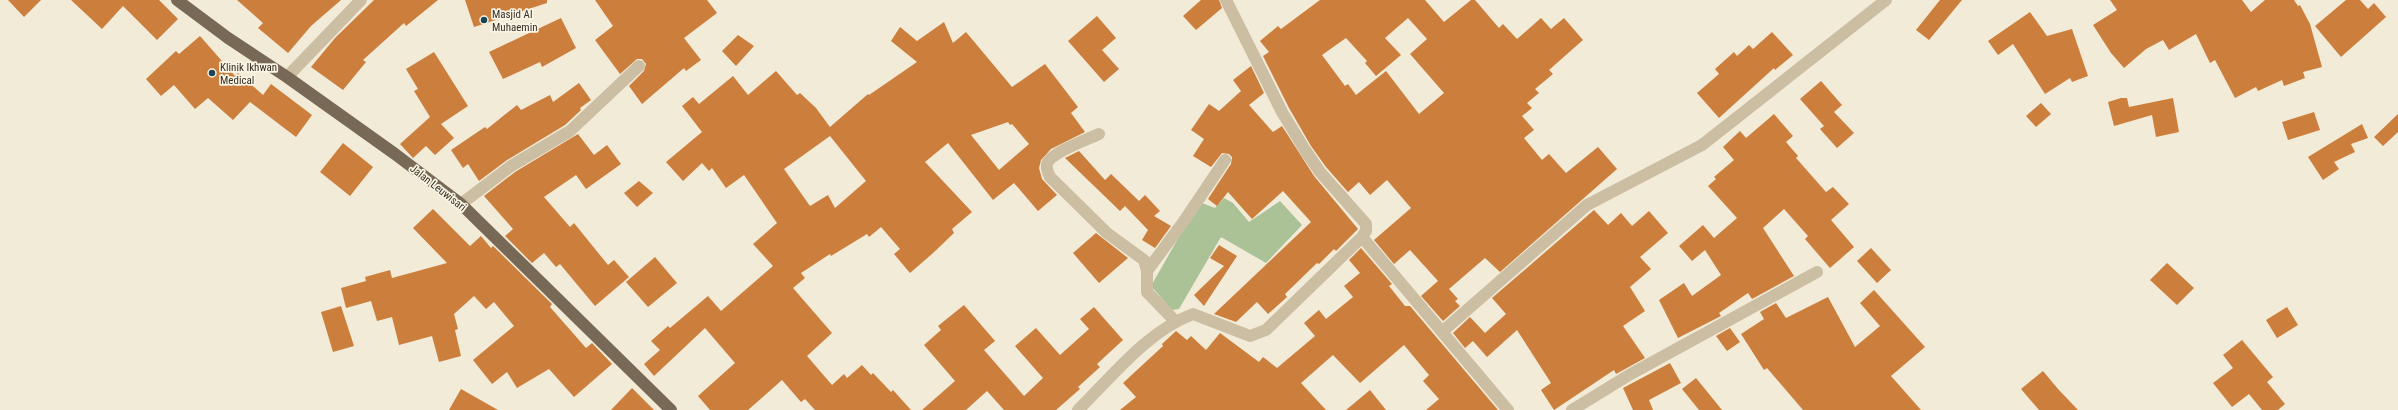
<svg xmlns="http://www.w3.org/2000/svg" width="2398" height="410" viewBox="0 0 2398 410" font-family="'Roboto Condensed',sans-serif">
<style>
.green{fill:#abc297}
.building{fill:#cc7e3c;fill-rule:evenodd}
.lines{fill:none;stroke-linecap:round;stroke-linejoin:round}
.minor{stroke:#cbbea3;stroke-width:12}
.major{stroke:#786956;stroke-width:12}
.poi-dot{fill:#194759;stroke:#faf5e4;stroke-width:1.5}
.labels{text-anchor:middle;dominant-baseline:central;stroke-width:3.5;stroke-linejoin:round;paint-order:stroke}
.poi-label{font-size:11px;fill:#352e26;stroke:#faf5e4;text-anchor:start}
.street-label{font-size:11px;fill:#352e26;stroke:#faf5e4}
</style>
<rect width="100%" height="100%" fill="#f2ebd8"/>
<!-- green -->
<path class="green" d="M1224,198L1233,203L1249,222L1280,201L1302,225L1266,263L1221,237L1179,309L1172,310L1151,286L1199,202L1215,208Z"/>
<!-- building -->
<path class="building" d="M8,0H41L24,17Z
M71,0H159L178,19L157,40L123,6L102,29Z
M237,0H341L311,26L288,53L258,28L263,23Z
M374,0H438L406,26L404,23L363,60L366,62L343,90L311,67L335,38Z
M465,0H547V3L474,27Z
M595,0H707L717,13L684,38L701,60L686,71L684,68L642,104L629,86L644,71L646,64L642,59H637L620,74L595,40L613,26Z
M1201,0H1219L1222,8L1196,30L1183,16Z
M1320,0H1425L1444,22L1471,0H1475L1499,28L1503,24L1517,39L1541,18L1551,29L1564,18L1583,40L1549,70L1553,74L1535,89L1539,93L1527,103L1532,108L1522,116L1534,130L1524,138L1542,160L1549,154L1566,173L1598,147L1617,169L1500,272L1485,258L1449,289L1458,299L1455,301L1460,306L1443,321L1421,296L1438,281L1410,250L1394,264L1374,240L1411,208L1387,180L1370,195L1359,182L1348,192L1326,167L1311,146L1289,108L1263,56L1269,52L1260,41L1278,26L1281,29ZM1408,18L1427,39L1410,54L1444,93L1419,114L1386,71L1356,95L1348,84L1345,86L1322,55L1346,38L1367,61L1365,63L1376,76L1401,55L1385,38Z
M1940,0H1962L1929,40L1916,30Z
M2110,0H2242L2251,12L2265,0H2294L2298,6L2300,5L2310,24L2322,67L2303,72L2305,78L2284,86L2282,80L2258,91L2256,87L2235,98L2215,60L2210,63L2196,34L2169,50L2163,40L2146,49L2124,68L2111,53L2093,25L2117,10Z
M2346,0H2360L2368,9L2374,3L2386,17L2341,57L2315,26Z
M2030,12L2047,36L2072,29L2088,76L2072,82L2070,78L2045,94L2013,44L1998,55L1988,41Z
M1097,16L1116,38L1102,50L1119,69L1104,82L1068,41Z
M561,18L576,48L542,67L540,62L503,79L489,52Z
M944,22L953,43L966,32L1012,87L1045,64L1078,107L1071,113L1085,132L1051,149L1041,160L1039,168L1042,179L1057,195L1038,211L1014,183L993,200L948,143L925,162L972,212L952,229L954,233L932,254L910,273L894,254L900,249L881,227L869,237L867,234L831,256L830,254L801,273L805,278L793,288L832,333L807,356L832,385L844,374L847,378L862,365L871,375L873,373L891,392L893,390L911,410H815L805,399L801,402L782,380L748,410H710L698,396L735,363L705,328L654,376L644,364L660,350L651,341L668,326L670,328L708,296L721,311L773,266L753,244L777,223L744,175L726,188L712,168L709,171L702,163L683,181L666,162L702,132L682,106L693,97L699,104L733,76L748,95L776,71L797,95L800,93L816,108L830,127L868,94L869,95L917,62L891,41L900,27L917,41ZM1008,122L1010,125L1012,124L1029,144L999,170L971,135ZM830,136L866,181L835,208L828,195L810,206L784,169Z
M1772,32L1793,55L1775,70L1774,68L1719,118L1697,93L1719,74L1715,69L1734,52L1737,56L1749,45L1753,49Z
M738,35L754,46L736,66L722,51Z
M200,36L235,76L238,73L263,95L271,84L312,115L296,137L250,102L233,120L208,98L195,109L174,85L161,96L146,79L176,51L179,54Z
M434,52L468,106L441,124L454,138L435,155L426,146L413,158L400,144L430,117L414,91L418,89L406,69Z
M1251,66L1264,93L1249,105L1273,132L1282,126L1314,176L1358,229L1336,251L1334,249L1319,264L1317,263L1285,294L1287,297L1268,314L1257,302L1236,322L1214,314L1311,222L1283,191L1252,219L1228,192L1217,206L1208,199L1231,164L1232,157L1229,154L1222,153L1211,167L1193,156L1204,139L1191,130L1209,104L1219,111L1241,91L1233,80Z
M1821,81L1842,105L1834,112L1854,133L1837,148L1820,129L1824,126L1800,99Z
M579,83L591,100L580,108L581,110L565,125L507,160L479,181L468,164L463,168L451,150L485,127L487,129L517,105L521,110L550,95L553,102Z
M2121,98H2127L2129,107L2173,98L2179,132L2156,137L2152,115L2114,126L2108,102Z
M2041,103L2051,114L2036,127L2026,116Z
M2314,112L2320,130L2288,140L2282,122Z
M1774,114L1793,136L1786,142L1798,156L1796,158L1826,192L1833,187L1849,204L1831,220L1854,247L1830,268L1805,239L1808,236L1784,209L1763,228L1794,276L1752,299L1748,293L1719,313L1721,316L1678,338L1659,300L1684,283L1692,296L1721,275L1705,250L1692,261L1679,246L1703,225L1714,238L1737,218L1708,186L1716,179L1714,177L1734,160L1723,147L1740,131L1746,138Z
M2398,114V132L2383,146L2374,137Z
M2362,124L2368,138L2351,144L2355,152L2334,162L2339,169L2323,180L2308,157Z
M578,134L594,155L607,145L621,164L586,189L576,175L544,197L570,227L574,223L608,265L614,260L629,277L595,306L560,264L556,267L544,253L532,263L505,236L513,229L484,196L515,172Z
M343,143L373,167L350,196L320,172Z
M1079,151L1105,180L1111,174L1139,201L1145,195L1160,211L1154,216L1171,226L1155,248L1142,240L1148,230L1125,206L1120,211L1065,158Z
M639,181L653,193L637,207L624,193Z
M433,209L470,246L481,236L491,248L493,246L552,304L550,307L586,348L592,343L612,364L574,397L549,369L517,388L507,372L492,384L473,360L514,326L494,302L486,309L474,296L454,314L458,329L455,330L461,356L439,362L432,336L399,345L392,317L377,321L371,301L346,308L341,288L366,281L365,277L390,270L392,278L447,263L413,228Z
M1594,210L1608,225L1621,213L1632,226L1649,211L1668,233L1640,257L1651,269L1630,287L1645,311L1623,326L1645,358L1616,374L1614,370L1554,410L1541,390L1551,383L1517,330L1487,357L1473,341L1465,348L1453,333L1470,317L1485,333L1506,314L1492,298Z
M1096,233L1128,258L1099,283L1073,253Z
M1219,245L1237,256L1204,306L1194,295L1224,266L1210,258Z
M1361,248L1392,284L1389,286L1405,306H1410L1498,410H1426L1439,399L1423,381L1429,375L1404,345L1360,383L1333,355L1301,383L1326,410H1120L1136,397L1123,383L1163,346L1162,344L1176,331L1187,340L1191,336L1206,350L1220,333L1259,362L1263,357L1277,368L1315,336L1304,323L1319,310L1326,319L1353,297L1344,286L1360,273L1349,260Z
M1871,248L1891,270L1877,283L1857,261Z
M655,257L677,283L648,307L626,282Z
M2167,263L2194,288L2177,305L2150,280Z
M1874,290L1925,347L1891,376L1921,410H1803L1767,368L1764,370L1741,334L1764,319L1760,312L1776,303L1786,318L1828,297L1855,347L1880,326L1860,303Z
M964,305L995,341L984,350L1024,396L1043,378L1015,346L1036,328L1060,355L1089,329L1080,319L1094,307L1123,340L1097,364L1100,367L1078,387L1080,389L1056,410H1004L987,391L966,410H922L955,381L924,345L941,330L938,326Z
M341,306L354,346L333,352L321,312Z
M2287,307L2298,325L2277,338L2266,320Z
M1730,328L1740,342L1727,351L1716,336Z
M2242,340L2273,377L2267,382L2285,404L2278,410H2262L2249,394L2232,407L2213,383L2233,368L2223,355Z
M1670,363L1681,383L1649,400L1653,410H1633L1623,388Z
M2043,371L2058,389L2078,410H2039L2021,389Z
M1696,378L1722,410H1699L1682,389Z
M632,388L654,410H611Z
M461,389L468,393L498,410H449Z
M1370,390L1386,410H1346Z"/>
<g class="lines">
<!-- minor -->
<path class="minor" d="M1226,0L1282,112L1305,150L1320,172L1366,224V231L1362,237
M287,77L361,0
M1099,134C1088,139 1050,153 1047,164C1046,169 1048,173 1050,177L1107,233L1144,260L1147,271V292L1175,321
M461,204L511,166L570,131L639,66
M1147,271L1184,221L1225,160
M1443,331L1587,205L1702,145L1886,0
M1078,410C1113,376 1146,332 1193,314L1250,336L1266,330L1362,237L1508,410
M1572,410L1629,375L1817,272"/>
<!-- major -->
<path class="major" d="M177,0L228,38L287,77L395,154L461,204L671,410"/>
</g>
<!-- markers -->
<g class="poi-dot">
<circle cx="484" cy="20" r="4"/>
<circle cx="212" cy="73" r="4"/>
</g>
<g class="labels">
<!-- poi labels -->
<g class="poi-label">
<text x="492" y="14">Masjid Al<tspan x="492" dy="13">Muhaemin</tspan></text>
<text x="220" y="67">Klinik Ikhwan<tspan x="220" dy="13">Medical</tspan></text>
</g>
<!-- street labels -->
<g class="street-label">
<text transform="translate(438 188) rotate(38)">Jalan Leuwisari</text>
</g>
</g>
</svg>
